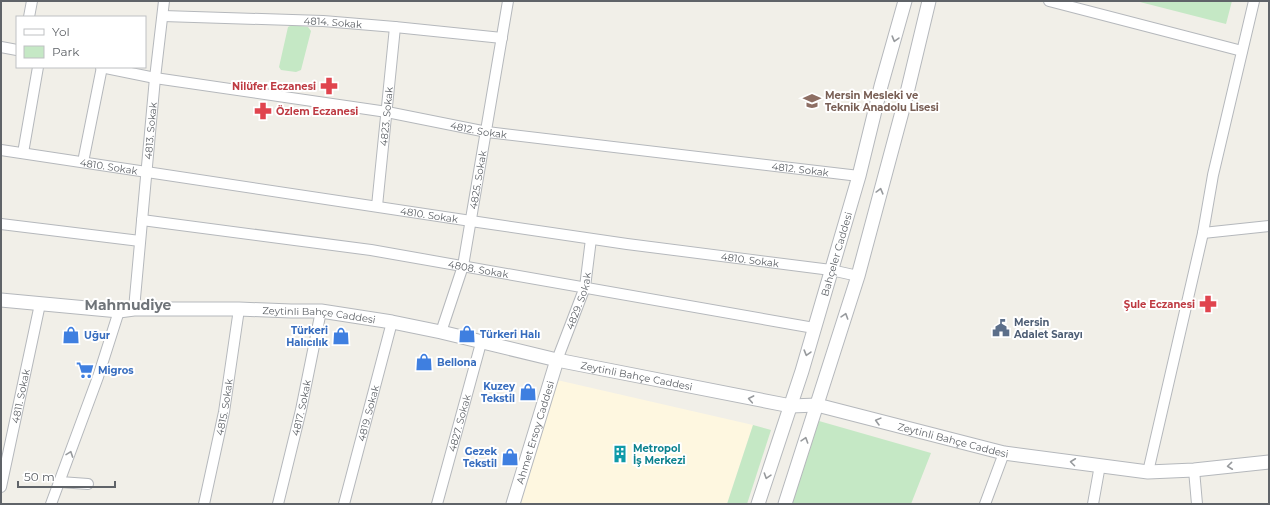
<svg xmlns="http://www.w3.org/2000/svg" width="1270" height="505" viewBox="0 0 1270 505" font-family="Montserrat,sans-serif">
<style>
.commercial{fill:#fef7e0}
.green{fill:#c5e8c5}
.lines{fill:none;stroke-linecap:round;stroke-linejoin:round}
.minor-casing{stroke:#b5b8bc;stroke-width:12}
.tertiary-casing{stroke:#b5b8bc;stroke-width:15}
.minor{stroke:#fff;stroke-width:10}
.tertiary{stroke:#fff;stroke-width:13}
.oneway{stroke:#979a9d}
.labels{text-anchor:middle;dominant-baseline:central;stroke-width:4;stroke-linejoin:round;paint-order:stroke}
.street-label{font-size:10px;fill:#5f6368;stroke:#fff}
.health-label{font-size:10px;font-weight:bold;fill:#be3a42;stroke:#fff;text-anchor:end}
.education-label{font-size:10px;font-weight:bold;fill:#785e54;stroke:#fff;text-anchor:start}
.service-label{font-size:10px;font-weight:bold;fill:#4e5e75;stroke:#fff;text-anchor:start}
.shop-label{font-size:10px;font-weight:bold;fill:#366cbe;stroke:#fff;text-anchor:start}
.culture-label{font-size:10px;font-weight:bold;fill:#0d838f;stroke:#fff;text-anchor:start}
.district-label{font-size:14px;font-weight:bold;fill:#70757a;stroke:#fff}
</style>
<rect width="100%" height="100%" fill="#f1efe8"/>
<!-- commercial -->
<path class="commercial" d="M557,380L753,425L727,504H521Z"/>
<!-- green -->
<path class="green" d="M1136,1H1232L1226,24Z
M292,25L308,27L311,31L301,70L296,72L281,70L279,67L288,27Z
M819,421L931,453L911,504H797L790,502Z
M753,425L771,430L747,504H727Z"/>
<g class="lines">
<!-- minor casing -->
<g class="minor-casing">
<g id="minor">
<path d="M1049,1L1242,51"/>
<path id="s1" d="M163,16L323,21L395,27L502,38"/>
<path d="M29,17L32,1"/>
<path d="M1,47L17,50"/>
<path id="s2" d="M101,67L155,78L387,112L487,132L859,176"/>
<path id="s3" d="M1,150L471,221L627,244L831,270L858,276"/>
<path d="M23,153L38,67"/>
<path d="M83,162L102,67"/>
<path id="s4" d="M377,206L395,27"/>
<path id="s5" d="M142,220L371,250L814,328"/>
<path d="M1,224L140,241"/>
<path d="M1203,233L1269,226"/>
<path id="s6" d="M134,309L155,78L164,1"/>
<path id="s7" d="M441,332L463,266L508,1"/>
<path id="s8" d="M557,360L585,287L591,239"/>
<path d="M1194,470L1197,504"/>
<path d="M1148,472L1203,233L1213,175L1254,1"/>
<path d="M60,482L88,484"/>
<path id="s9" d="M1,487L40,304"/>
<path d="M51,504L98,377L119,311"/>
<path id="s10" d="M204,504L224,412L239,309"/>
<path id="s11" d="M278,504L301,410L321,311"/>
<path id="s12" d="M344,504L392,322"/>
<path id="s13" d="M437,504L481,343"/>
<path d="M985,504L1004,453"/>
<path d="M1093,504L1100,465"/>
</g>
</g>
<!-- tertiary casing -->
<g class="tertiary-casing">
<g id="tertiary">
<path id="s14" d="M1,300L119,311L134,309H239L291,311H321L392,322L441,332L557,360L791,406L817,405L1004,453L1148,472L1194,470L1269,462"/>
<path id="s15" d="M513,504L557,360"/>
<path id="s16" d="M758,504L802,371L859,176L881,86L905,1"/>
<path d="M785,504L858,276L906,97L929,1"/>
</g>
</g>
<!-- minor -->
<use href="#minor" class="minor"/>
<!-- tertiary -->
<use href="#tertiary" class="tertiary"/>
</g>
<!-- one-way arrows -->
<defs><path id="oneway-chevron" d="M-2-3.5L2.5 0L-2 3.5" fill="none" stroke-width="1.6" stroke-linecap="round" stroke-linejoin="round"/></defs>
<g class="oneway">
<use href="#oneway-chevron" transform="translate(895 39) rotate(106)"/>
<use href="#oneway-chevron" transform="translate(880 191) rotate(-75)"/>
<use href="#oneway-chevron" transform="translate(845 316) rotate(-72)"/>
<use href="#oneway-chevron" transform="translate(807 353) rotate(106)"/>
<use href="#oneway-chevron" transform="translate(751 399) rotate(-169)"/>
<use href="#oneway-chevron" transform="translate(878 421) rotate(-165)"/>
<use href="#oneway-chevron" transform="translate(805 440) rotate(-72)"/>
<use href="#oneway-chevron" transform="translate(70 454) rotate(-70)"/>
<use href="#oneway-chevron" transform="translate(1073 462) rotate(-173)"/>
<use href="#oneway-chevron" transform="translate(1230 466) rotate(174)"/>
<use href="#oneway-chevron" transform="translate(767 476) rotate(108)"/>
</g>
<!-- icons -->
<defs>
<g id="pharmacy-bare" transform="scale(1.38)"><path d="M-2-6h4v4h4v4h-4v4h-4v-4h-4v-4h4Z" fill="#e0444e" stroke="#fff" stroke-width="2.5" paint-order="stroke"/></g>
<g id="school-bare" transform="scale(1.38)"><path d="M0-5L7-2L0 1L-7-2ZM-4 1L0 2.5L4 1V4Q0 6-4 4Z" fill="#8d6e63" stroke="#fff" stroke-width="2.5" paint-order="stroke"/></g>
<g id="civic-bare" transform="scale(1.38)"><path d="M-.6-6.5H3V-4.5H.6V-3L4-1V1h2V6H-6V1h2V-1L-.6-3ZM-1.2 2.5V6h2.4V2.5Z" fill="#5c6f8a" stroke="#fff" stroke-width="2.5" paint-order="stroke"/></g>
<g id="shop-bare" transform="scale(1.38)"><path d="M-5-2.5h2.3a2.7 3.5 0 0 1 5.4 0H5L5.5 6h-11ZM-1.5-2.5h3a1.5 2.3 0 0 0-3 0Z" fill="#3f7fe0" stroke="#fff" stroke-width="2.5" paint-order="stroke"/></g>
<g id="supermarket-bare" transform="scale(1.38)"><path d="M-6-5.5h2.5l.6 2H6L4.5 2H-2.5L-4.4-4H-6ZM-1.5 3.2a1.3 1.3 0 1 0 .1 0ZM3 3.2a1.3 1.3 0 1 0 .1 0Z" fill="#3f7fe0" stroke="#fff" stroke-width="2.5" paint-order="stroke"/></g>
<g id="building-bare" transform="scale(1.38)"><path d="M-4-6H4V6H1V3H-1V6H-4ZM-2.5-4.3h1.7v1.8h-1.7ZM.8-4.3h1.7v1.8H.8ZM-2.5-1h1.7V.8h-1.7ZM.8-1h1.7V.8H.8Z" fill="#0f9aa8" stroke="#fff" stroke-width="2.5" paint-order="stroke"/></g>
</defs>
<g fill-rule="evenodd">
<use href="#pharmacy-bare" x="329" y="86"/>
<use href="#school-bare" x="812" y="101"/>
<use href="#pharmacy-bare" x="263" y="111"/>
<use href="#pharmacy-bare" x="1208" y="304"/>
<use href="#civic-bare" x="1001" y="328"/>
<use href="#shop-bare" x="467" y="334"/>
<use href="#shop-bare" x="71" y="335"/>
<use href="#shop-bare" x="341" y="336"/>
<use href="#shop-bare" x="424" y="362"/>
<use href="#supermarket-bare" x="85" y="370"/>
<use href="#shop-bare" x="528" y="392"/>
<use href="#building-bare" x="620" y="454"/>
<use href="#shop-bare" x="510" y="457"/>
</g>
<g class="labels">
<!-- street labels -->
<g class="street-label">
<text stroke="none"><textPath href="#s1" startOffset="170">4814. Sokak</textPath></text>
<text stroke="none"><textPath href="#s4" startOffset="90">4823. Sokak</textPath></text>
<text stroke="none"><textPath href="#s2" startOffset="383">4812. Sokak</textPath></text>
<text stroke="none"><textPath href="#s6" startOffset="179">4813. Sokak</textPath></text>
<text stroke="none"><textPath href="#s3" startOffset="109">4810. Sokak</textPath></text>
<text stroke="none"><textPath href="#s2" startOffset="707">4812. Sokak</textPath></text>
<text stroke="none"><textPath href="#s7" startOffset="157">4825. Sokak</textPath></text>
<text stroke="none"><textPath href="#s3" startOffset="433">4810. Sokak</textPath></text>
<text stroke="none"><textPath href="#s16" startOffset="262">Bahçeler Caddesi</textPath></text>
<text stroke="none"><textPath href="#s3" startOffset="757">4810. Sokak</textPath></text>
<text stroke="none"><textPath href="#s5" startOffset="340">4808. Sokak</textPath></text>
<text stroke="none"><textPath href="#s8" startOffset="63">4829. Sokak</textPath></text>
<text stroke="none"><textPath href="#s14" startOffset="319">Zeytinli Bahçe Caddesi</textPath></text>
<text stroke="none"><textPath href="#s14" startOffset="643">Zeytinli Bahçe Caddesi</textPath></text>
<text stroke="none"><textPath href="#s9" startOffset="93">4811. Sokak</textPath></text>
<text stroke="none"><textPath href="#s10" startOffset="99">4815. Sokak</textPath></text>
<text stroke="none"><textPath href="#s11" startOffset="99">4817. Sokak</textPath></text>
<text stroke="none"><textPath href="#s12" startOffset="94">4819. Sokak</textPath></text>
<text stroke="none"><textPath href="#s13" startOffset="84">4827. Sokak</textPath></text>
<text stroke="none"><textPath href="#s15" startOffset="75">Ahmet Ersoy Caddesi</textPath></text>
<text stroke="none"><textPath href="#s14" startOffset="967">Zeytinli Bahçe Caddesi</textPath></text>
</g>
<!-- health labels -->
<g class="health-label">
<text x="316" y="86">Nilüfer Eczanesi</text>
<text x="276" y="111" text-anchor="start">Özlem Eczanesi</text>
<text x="1195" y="304">Şule Eczanesi</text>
</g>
<!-- education labels -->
<g class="education-label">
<text x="825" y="95">Mersin Mesleki ve<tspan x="825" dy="12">Teknik Anadolu Lisesi</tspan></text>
</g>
<!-- service labels -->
<g class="service-label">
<text x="1014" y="322">Mersin<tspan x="1014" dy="12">Adalet Sarayı</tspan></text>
</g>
<!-- shop labels -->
<g class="shop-label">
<text x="328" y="330" text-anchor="end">Türkeri<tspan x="328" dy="12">Halıcılık</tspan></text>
<text x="480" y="334">Türkeri Halı</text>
<text x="84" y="335">Uğur</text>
<text x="437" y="362">Bellona</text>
<text x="98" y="370">Migros</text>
<text x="515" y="386" text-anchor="end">Kuzey<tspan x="515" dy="12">Tekstil</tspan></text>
<text x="497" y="451" text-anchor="end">Gezek<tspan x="497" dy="12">Tekstil</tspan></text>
</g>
<!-- culture labels -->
<g class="culture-label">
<text x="633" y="448">Metropol<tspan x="633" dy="12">İş Merkezi</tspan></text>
</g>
<!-- district labels -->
<g class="district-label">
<text x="128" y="305">Mahmudiye</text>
</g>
</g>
<!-- border -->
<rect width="1270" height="505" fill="none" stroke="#5f6368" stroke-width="4"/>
<!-- legend -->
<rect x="16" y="16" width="130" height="52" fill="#ffffff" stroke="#bfc1c3"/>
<rect x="24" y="29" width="20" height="6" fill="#ffffff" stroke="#bfc1c3"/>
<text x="52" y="36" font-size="12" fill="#5f6368">Yol</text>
<rect x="24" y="46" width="20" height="12" fill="#c5e8c5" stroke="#bfc1c3"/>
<text x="52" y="56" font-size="12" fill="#5f6368">Park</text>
<!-- scale -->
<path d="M18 481v6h97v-6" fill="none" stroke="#5f6368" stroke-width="2"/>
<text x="24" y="481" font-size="12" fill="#5f6368" stroke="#ffffff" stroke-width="3" paint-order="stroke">50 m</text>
</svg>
